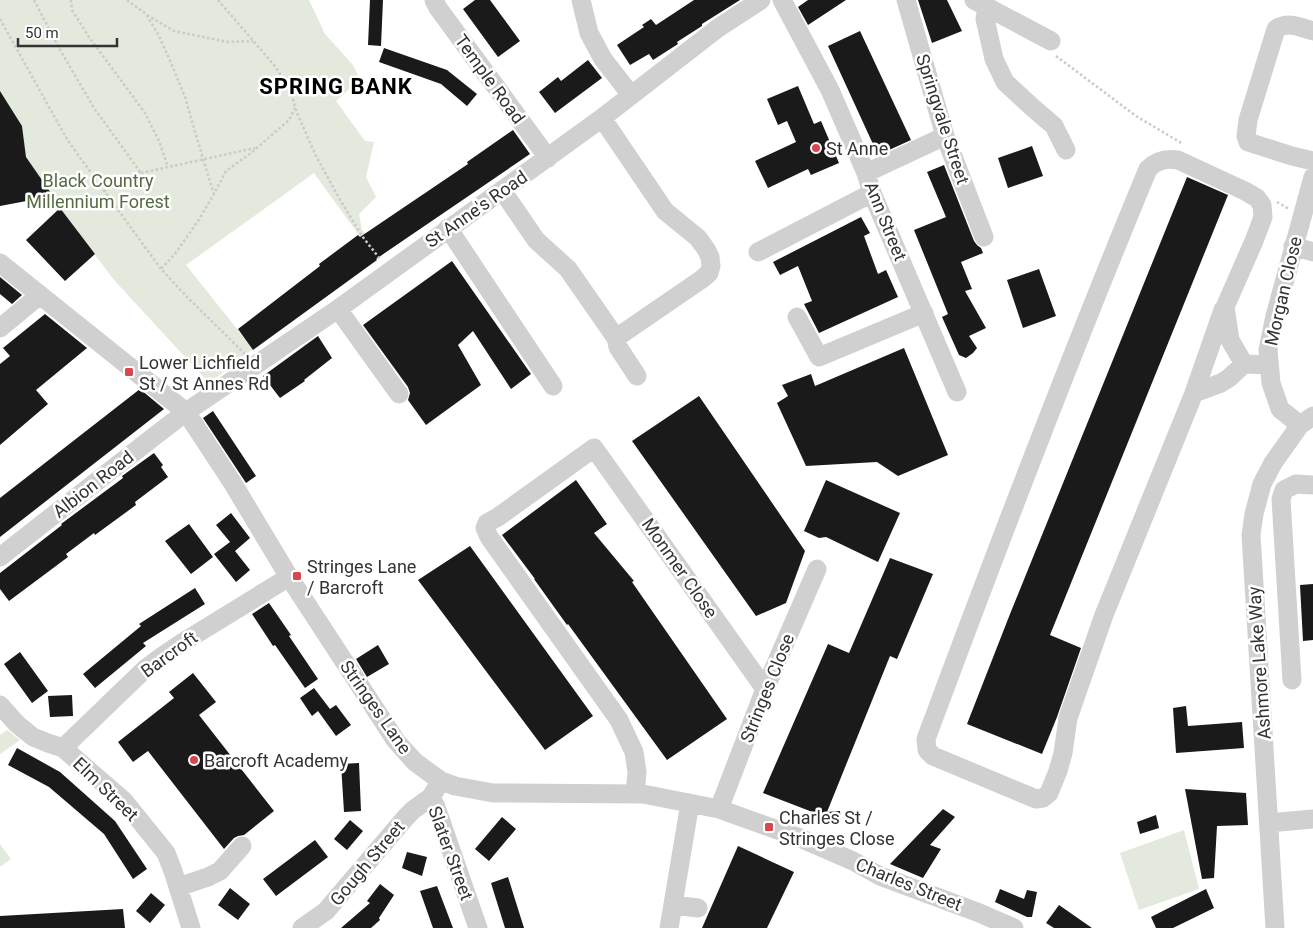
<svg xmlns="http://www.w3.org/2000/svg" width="1313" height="928" viewBox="0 0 1313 928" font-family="Roboto,sans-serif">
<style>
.green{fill:#e3e9dd}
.building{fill:#1a1a1a}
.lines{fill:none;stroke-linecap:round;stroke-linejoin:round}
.path{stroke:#cacaca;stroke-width:2.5;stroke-dasharray:2.5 2.5;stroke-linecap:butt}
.minor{stroke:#d0d0d0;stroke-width:19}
.poi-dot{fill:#d9464e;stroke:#fff;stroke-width:2}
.labels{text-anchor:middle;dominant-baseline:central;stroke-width:5;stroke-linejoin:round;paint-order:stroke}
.street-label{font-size:18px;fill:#333;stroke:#fff}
.poi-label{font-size:18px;fill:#333;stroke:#fff;text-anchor:start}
.park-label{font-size:18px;fill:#556c43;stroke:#fff}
.district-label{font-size:22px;font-weight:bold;letter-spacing:1px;fill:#000;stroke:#fff}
</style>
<rect width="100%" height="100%" fill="#fff"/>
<!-- green -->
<path class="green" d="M0,0H309L325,34L353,65L360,79L336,101L365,141L374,142L366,177L376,197L359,214L362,230L384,254L377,260L314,173L186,265L253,349L209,383L114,280L60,208L26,157L22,126L0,91Z
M7,730L20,740L0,754V735Z
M1184,830L1199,889L1139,910L1120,853Z
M0,844L11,859L0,867Z"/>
<!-- building -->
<path class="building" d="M370,0H383L381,46L368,45Z
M475,0H490L520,41L498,57L463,9Z
M694,0H740L702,24V26L677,42L678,44L653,60L649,54L630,65L617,45L644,27L642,25L651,19L656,25Z
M808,0H846L808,25L798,7Z
M918,0H947L962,31L932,43Z
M860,31L911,140L878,155L828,46Z
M384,48L447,70L477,94L467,106L441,84L379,62Z
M588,60L602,78L555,113L539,92L558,77L561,81Z
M798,86L814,124L821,121L839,163L811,175L808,169L768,188L755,161L796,142L787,121L778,125L767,99Z
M0,91L22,126L26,157L53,196L0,206Z
M513,130L530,154L376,259L377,260L253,350L238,329L320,266L319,264L358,235L360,237L468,164L467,162Z
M1032,146L1043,176L1008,188L998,158Z
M944,165L974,241L977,245L981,248L983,253L961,262L972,289L965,291L986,328L969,336L977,348L973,353L966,358L959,355L942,317L948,314L914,230L946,217L927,172Z
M1187,177L1228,195L1050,635L1081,648L1057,717L1042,754L967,724L1010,614Z
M60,208L95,254L65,281L26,240Z
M861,217L870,233L864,236L878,274L886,270L898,297L819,333L804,304L812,301L798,266L780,275L773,262Z
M452,261L531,374L511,389L473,331L458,345L481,385L426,425L408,400L410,393L408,387L363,325Z
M1039,269L1056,316L1023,328L1007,280Z
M0,277L22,295L12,304L0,294Z
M45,314L87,348L36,390L48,404L0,445V364L10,356L3,348Z
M318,336L332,358L304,380L305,381L280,398L263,376Z
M904,348L948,455L898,476L877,462L806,466L777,403L788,396L782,385L811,374L815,386Z
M140,389L164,409L0,537V498Z
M699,396L805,551L786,603L756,616L632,441Z
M213,411L256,476L246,483L203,418Z
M154,453L163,465L161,467L168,477L135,502L136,505L95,535L94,533L66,554L68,557L9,601L0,589V573L62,525L61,524L123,478L122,476Z
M576,480L607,524L594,533L634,581L632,582L727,719L667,760L568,624L567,625L534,579H535L502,535Z
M826,480L900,513L878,562L826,537L819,538L804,531Z
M231,513L250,538L235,551L250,570L236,582L214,554L230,542L216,525Z
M189,524L213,557L191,574L165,541Z
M470,546L593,716L545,750L418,580Z
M890,558L933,574L897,659L890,656L827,812L840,811L841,823L763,793L828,644L849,653Z
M1313,584V640L1303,641L1300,585Z
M195,588L205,604L143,643L146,646L95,688L83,674L141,626L139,624Z
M269,603L291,635L289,636L318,679L305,688L275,645L273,646L252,614Z
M378,645L389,664L367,677L356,659Z
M20,652L48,691L32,703L4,664Z
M193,673L216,702L199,715L274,811L244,835L238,836L234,838L224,849L148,751L133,762L118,742L174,698L169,692Z
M314,688L330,709L336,705L351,725L336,736L318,711L312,716L300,698Z
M72,695L73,716L50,717L48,696Z
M1186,706L1188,726L1242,722L1244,748L1176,753L1173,708Z
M17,748L60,772L115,821L147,869L133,879L104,834L49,787L8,765Z
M359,763L361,811L344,812L341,764Z
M1185,789L1246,793L1248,825L1217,826L1214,878L1202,879Z
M943,809L955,817L930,845L941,849L923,878L890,864Z
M1156,815L1159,828L1140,834L1137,822Z
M502,817L516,829L489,861L475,849Z
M350,820L363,831L347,850L334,839Z
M315,840L328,857L276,896L263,879Z
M738,846L794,872L767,928H702Z
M407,852L427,857L422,876L402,868Z
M508,877L524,928H505L491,883Z
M380,884L394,895L379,918L380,920L371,928H341L370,903L367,901Z
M437,886L453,928H433L420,891Z
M230,888L250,904L238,920L218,905Z
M1000,889L1024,899L1027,890L1037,892L1032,917H1027L995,902Z
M1206,889L1214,908L1173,928H1156L1151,917Z
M151,893L165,905L150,923L136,911Z
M1059,905L1092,928H1054L1046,923Z
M123,909L125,928H0V916Z"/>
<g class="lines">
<!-- path -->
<path class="path" d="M34,0L60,50L94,108L141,173L116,180L105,192
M71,0L72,10L89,37L145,113L159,141L168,167
M127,0L146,14L159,36L171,63L185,97L203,159L214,194
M218,0L274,65L290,89L297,113L316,156L339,198L362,236L380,259
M147,15L174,31L228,42L253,41
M0,19L68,141L161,269
M1056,56L1136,116L1183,144
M141,173L255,148
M1277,202L1289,209
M245,354L187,297L161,269L175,254L198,221L214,194L226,171L251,153L289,120L295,108"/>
<!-- minor -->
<path class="minor" d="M434,0L438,8L548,158
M581,0L589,33L603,59L631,95
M782,0L830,90L866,173L872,193L957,392
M906,0L945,136L984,237
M974,0L1051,41
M987,7L985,19L990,41L994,59L1005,82L1032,107L1054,126L1066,150
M1313,31C1300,27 1288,21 1276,29L1248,120L1246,136L1248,142L1292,156L1313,161
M866,173L945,136
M502,190L536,240L568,269L616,338L702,279L709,273L711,266L710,257L706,249L698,238L665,211L602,118
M448,228L553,386
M1293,246L1313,252
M758,252L872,193
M0,263L186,412L232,482L289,577L396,741L415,762L430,773L441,781L455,786L493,793L643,794L719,809L800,838L853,861L880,876L977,912L1014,928
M338,309L399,394
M797,317L819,357L924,313
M0,328L40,295
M616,338L618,347L637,376
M1244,364L1230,340L1225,307L1254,241L1263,217L1262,205L1257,198L1245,191L1178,160C1166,158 1157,160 1148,169C1070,357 997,548 926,739L927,750L933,756L1036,799L1043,798L1049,793L1058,771L1063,753L1068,718L1104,615L1194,393L1221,383L1229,378L1244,364L1269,365
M1194,393L1223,310
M1300,425L1280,409L1271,383L1268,350L1275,316L1313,177
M0,557L156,435L186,412L338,309L602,118L718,28L761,0
M1292,680L1281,499L1284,490L1296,484L1313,485
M0,705L17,724L33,737L48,743L63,748L124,801L166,853L173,871L191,928
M63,748L145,669L161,657L180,644L289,577
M437,787L431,797L436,807L478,928
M635,794L637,772L634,752L619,720L489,537L485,528L487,523L498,517L594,448L765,689
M719,809L765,689L817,569
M1269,823L1313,819
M178,887L208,877L220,871L242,846
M673,905L698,908
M302,928L326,911L406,817L413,810L431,797
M669,928L690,803
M1275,928L1251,535L1254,514L1262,484L1273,463L1300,425L1313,416"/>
</g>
<!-- markers -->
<g class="poi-dot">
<circle cx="816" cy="148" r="5"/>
<rect x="124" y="367" width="10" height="10" rx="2.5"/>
<rect x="292" y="571" width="10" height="10" rx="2.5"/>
<circle cx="194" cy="760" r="5"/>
<rect x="764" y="822" width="10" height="10" rx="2.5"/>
</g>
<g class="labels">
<!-- street labels -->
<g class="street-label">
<text transform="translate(490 79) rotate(54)">Temple Road</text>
<text transform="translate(943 119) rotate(72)">Springvale Street</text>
<text transform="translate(476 209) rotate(-35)">St Anne's Road</text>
<text transform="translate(886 221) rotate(68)">Ann Street</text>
<text transform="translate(1283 291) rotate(-77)">Morgan Close</text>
<text transform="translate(93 484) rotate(-38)">Albion Road</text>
<text transform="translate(680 568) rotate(55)">Monmer Close</text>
<text transform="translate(169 654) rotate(-36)">Barcroft</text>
<text transform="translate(1259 663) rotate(-94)">Ashmore Lake Way</text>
<text transform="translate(767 688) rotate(-68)">Stringes Close</text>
<text transform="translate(376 707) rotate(55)">Stringes Lane</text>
<text transform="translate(106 789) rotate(44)">Elm Street</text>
<text transform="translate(451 853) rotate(70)">Slater Street</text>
<text transform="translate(367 863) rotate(-50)">Gough Street</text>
<text transform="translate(909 884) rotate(22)">Charles Street</text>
</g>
<!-- poi labels -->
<g class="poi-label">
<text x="826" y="148">St Anne</text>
<text x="139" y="362">Lower Lichfield<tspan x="139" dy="21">St / St Annes Rd</tspan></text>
<text x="307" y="566">Stringes Lane<tspan x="307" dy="21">/ Barcroft</tspan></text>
<text x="204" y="760">Barcroft Academy</text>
<text x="779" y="817">Charles St /<tspan x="779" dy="21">Stringes Close</tspan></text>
</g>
<!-- park labels -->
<g class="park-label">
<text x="98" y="180">Black Country<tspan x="98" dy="21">Millennium Forest</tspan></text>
</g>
<!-- district labels -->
<g class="district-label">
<text x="336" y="86">SPRING BANK</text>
</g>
</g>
<!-- scale -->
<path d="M18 38v8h99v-8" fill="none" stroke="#333333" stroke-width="2.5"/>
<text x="25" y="38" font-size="15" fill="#333333" stroke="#ffffff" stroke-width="4" paint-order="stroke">50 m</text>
</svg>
